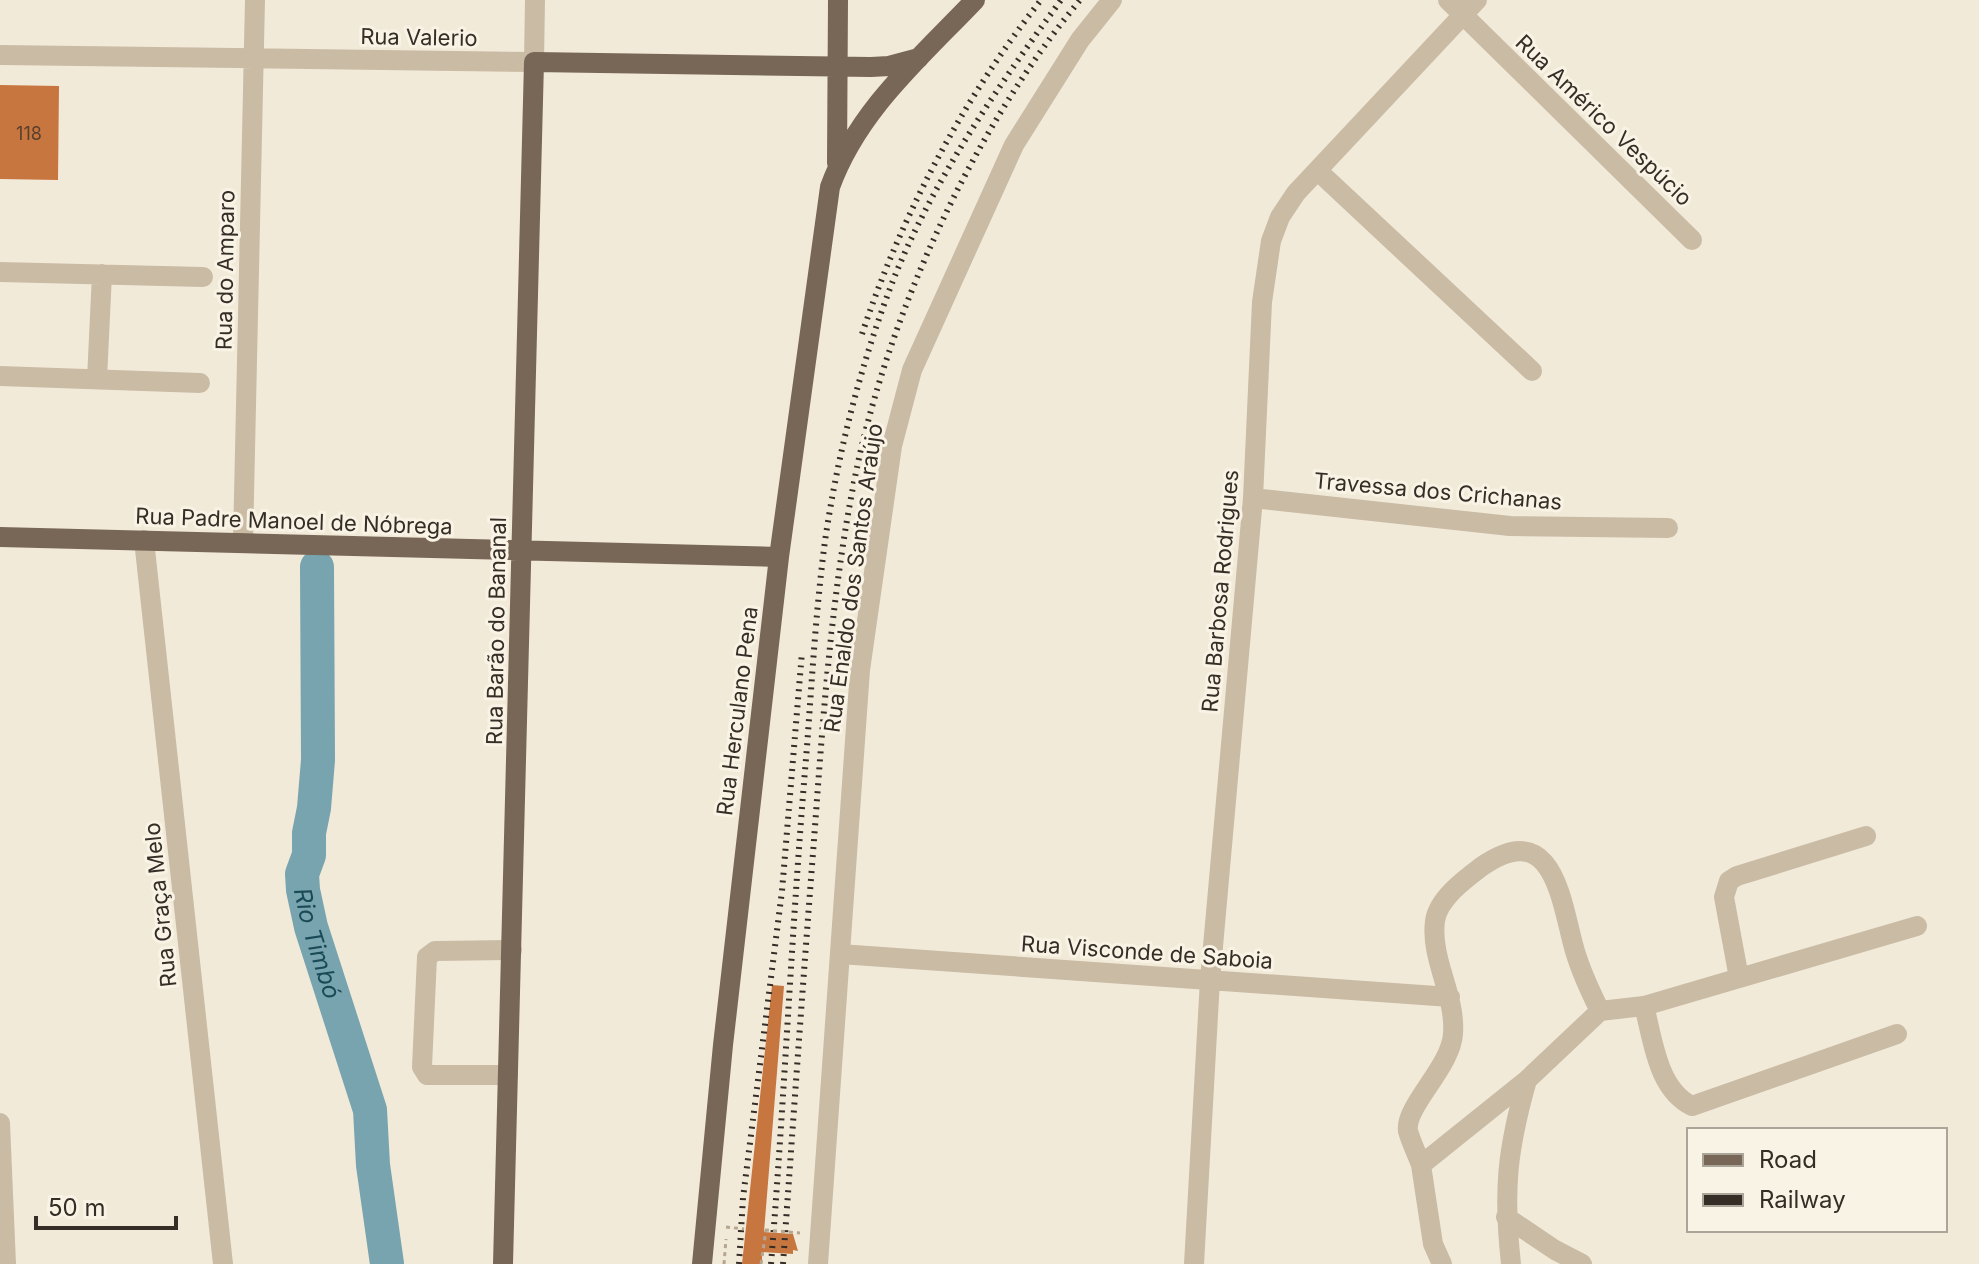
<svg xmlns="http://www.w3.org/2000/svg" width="1979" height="1264" viewBox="0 0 1979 1264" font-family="Inter,sans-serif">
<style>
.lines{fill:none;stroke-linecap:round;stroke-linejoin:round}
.river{stroke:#77a4af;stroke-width:34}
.building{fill:#c87640}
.path{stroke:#b6a58f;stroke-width:3;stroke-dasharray:4 4;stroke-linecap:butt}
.minor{stroke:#cabba5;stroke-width:20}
.major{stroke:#786757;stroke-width:20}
.rail{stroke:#352d26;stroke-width:6;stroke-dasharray:2 6;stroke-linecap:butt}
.path-bridge{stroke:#b6a58f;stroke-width:3;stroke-dasharray:4 4;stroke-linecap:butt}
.labels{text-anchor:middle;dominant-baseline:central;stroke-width:6;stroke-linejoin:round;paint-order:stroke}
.number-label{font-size:18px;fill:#5a3f2c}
.street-label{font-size:22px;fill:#352d26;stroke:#f9f3e5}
.water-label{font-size:24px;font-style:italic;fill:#1b4a57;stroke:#f9f3e5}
</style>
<rect width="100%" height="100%" fill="#f2ead9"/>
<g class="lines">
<!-- river -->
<path class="river" id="s1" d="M317,567L318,760L314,808L309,833V855L302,874L303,890L311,927L370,1110L373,1165L387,1264"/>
</g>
<!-- building -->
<path class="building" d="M0,85L59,86L58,180L0,179Z
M772,985L784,986L764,1232L793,1234L798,1251L793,1250V1254L762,1252V1264H742Z"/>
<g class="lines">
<!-- path -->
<path class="path" d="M724,1264L726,1239
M761,1264L766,1230"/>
<!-- minor -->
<path class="minor" d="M1448,0L1692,240
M0,55L534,62L535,0
M1318,171L1532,371
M0,272L203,277
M0,376L200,383
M97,379L102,274
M1253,498L1510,526L1668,528
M144,540L223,1264
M243,541L255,0
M840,954L1450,997
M1739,978L1724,897L1729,881L1737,876L1866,836
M1644,1006C1653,1039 1657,1089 1692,1106L1897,1034
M1600,1011C1589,989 1579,968 1573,944C1560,894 1551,818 1481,867C1465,879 1438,899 1435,921C1430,959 1456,995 1453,1034C1451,1067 1404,1107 1408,1131C1411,1142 1417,1154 1421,1165L1527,1080L1600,1011L1644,1006L1917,926
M508,1075H427L422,1067L427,957L435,951L512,950
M0,1123L6,1264
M1421,1165L1433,1244L1442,1264
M1506,1217L1555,1250L1582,1264
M818,1264L860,670L892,446L912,370L1014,145L1080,40L1112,0
M1194,1264L1210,980L1253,498L1262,302L1271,241L1280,217L1296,193L1477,0
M1511,1264C1503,1191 1507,1150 1527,1080"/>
<!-- major -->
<path class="major" d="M837,163L838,0
M0,537L779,557
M503,1264L534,62L871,67L889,66L919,58
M702,1264L723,1045L779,557L830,187C858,110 920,58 975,0"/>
<!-- rail -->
<path class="rail" d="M862,334C902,214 963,99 1041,0
M739,1264L743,1198L782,891L802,652
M771,1264C785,1092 792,919 807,747C812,678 816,609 825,541C838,452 861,363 894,278C935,177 997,88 1061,0
M783,1264C793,1123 803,981 814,840C823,719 831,596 855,477C888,314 974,128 1080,0"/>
<!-- path-bridge -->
<path class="path-bridge" d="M726,1227L744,1229
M765,1230L800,1233"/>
</g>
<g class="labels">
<!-- number labels -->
<g class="number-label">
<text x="29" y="133">118</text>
</g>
<!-- street labels -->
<g class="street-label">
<text transform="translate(419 37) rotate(1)">Rua Valerio</text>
<text transform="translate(1604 120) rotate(44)">Rua Américo Vespúcio</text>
<text transform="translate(225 270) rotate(-89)">Rua do Amparo</text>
<text transform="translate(1438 491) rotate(5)">Travessa dos Crichanas</text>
<text transform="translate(294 521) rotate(2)">Rua Padre Manoel de Nóbrega</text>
<text transform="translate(853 578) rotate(-82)">Rua Enaldo dos Santos Araújo</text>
<text transform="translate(1220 591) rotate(-85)">Rua Barbosa Rodrigues</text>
<text transform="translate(496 631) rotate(-89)">Rua Barão do Bananal</text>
<text transform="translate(737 711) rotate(-83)">Rua Herculano Pena</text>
<text transform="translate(160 905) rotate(-96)">Rua Graça Melo</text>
<text transform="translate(1147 952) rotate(4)">Rua Visconde de Saboia</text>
</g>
<!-- water labels -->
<g class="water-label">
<text stroke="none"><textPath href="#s1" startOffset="380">Rio Timbó</textPath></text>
</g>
</g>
<!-- legend -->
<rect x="1687" y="1128" width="260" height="104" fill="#f9f3e5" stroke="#aba499" stroke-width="2"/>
<rect x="1703" y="1154" width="40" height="12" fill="#786757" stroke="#aba499" stroke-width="2"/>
<text x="1759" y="1168" font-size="24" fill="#352d26">Road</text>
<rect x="1703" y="1194" width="40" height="12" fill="#352d26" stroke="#aba499" stroke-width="2"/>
<text x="1759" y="1208" font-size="24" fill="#352d26">Railway</text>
<!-- scale -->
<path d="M36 1216v12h140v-12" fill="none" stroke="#352d26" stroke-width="4"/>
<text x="48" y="1216" font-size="24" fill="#352d26" stroke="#f9f3e5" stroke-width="6" paint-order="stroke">50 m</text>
</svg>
